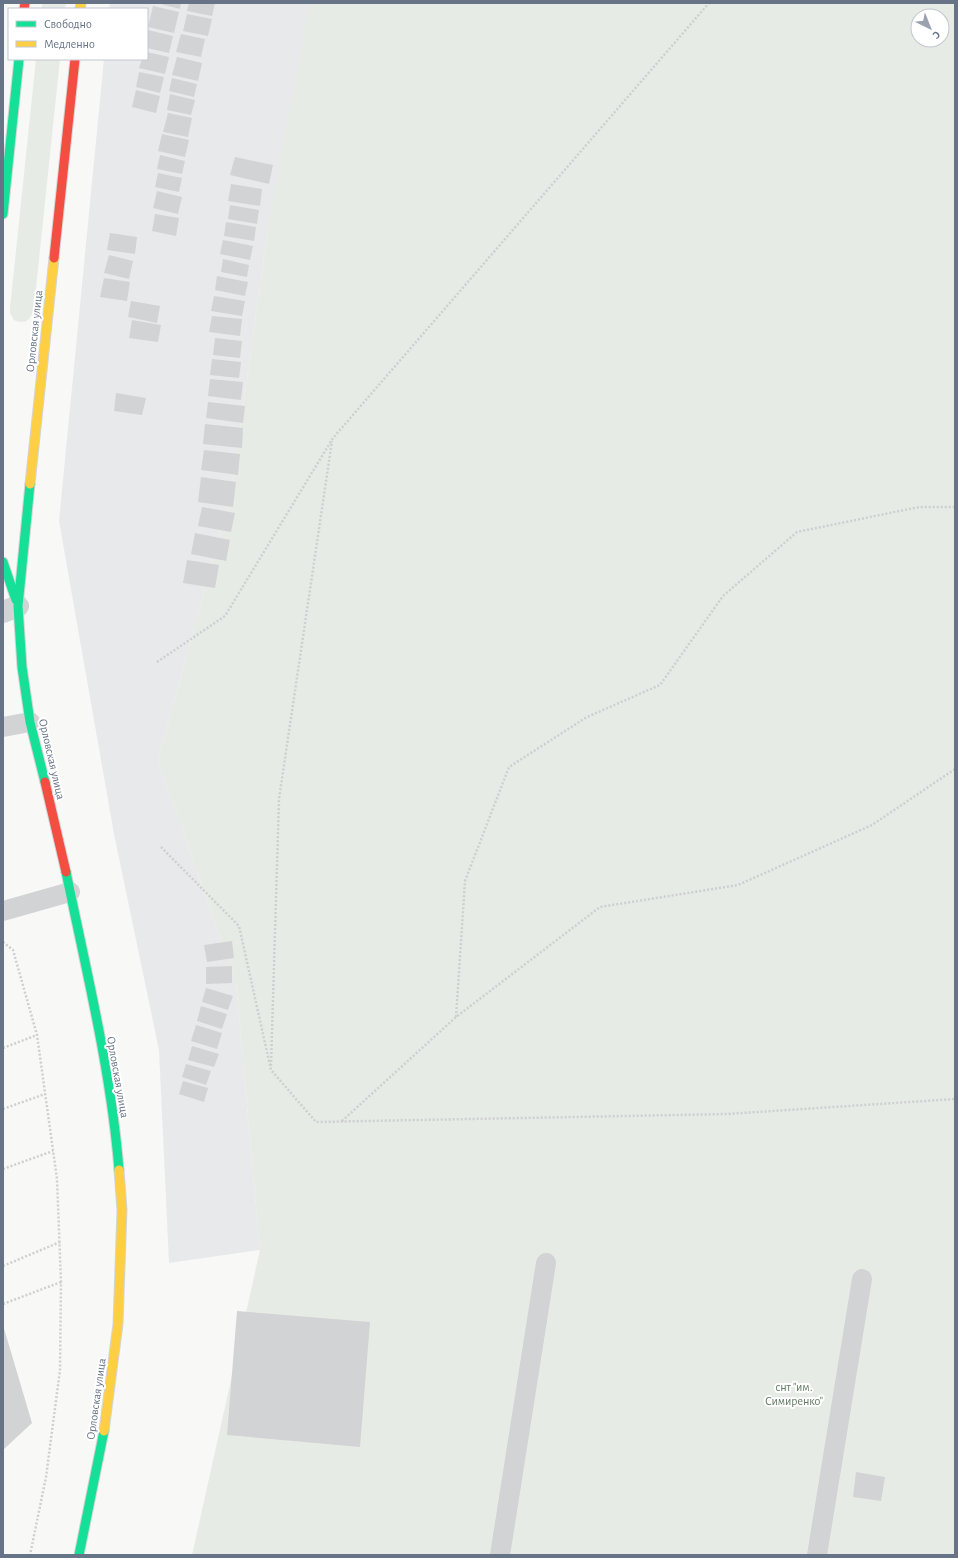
<svg xmlns="http://www.w3.org/2000/svg" width="958" height="1558" viewBox="0 0 958 1558" font-family="'Alegreya Sans',sans-serif">
<style>
.built{fill:#e8e9ea}
.green{fill:#e7ebe5;fill-rule:evenodd}
.building{fill:#d2d3d4}
.lines{fill:none;stroke-linecap:round;stroke-linejoin:round}
.fast-casing{stroke:#d3d5d6;stroke-width:11}
.slow-casing{stroke:#d3d5d6;stroke-width:11}
.jam-casing{stroke:#d3d5d6;stroke-width:11}
.path{stroke:#cecfd1;stroke-width:2.5;stroke-dasharray:2 2;stroke-linecap:butt}
.lane{stroke:#d2d3d4;stroke-width:20}
.street{stroke:#d2d3d4;stroke-width:22}
.fast{stroke:#16e098;stroke-width:9}
.slow{stroke:#ffcf43;stroke-width:9}
.jam{stroke:#f24e42;stroke-width:9}
.labels{text-anchor:middle;dominant-baseline:central;stroke-width:4;stroke-linejoin:round;paint-order:stroke}
.street-label{font-size:12px;fill:#677488;stroke:#fff}
.park-label{font-size:12px;fill:#637a63;stroke:#fff}
</style>
<rect width="100%" height="100%" fill="#f8f8f7"/>
<!-- built -->
<path class="built" d="M110,3H374L269,221L231,493L158,760L236,983L260,1250L169,1263L159,1050L114,834L59,521L104,59H147V9H109Z"/>
<!-- green -->
<path class="green" d="M42,3H66L65,9H42Z
M310,3H955V1555H192L260,1250L236,983L158,760L231,493L269,221ZM918,16H942V40H918Z
M36,59H60L34,307C32,318 26,326 14,320L10,313V308Z"/>
<!-- building -->
<path class="building" d="M157,3H181L180,9Z
M189,3H215L212,16L187,11Z
M153,6L179,12L174,33L148,27Z
M187,14L212,19L208,36L183,31Z
M148,30L173,36L169,53L147,48Z
M181,34L205,39L201,57L176,52Z
M147,52L169,57L165,74L139,68L142,59H147Z
M177,57L202,63L198,81L172,75Z
M139,72L164,77L160,93L136,87Z
M172,78L197,84L194,97L169,91Z
M136,90L160,96L156,113L132,107Z
M170,94L195,100L191,115L167,110Z
M168,113L192,118L188,137L163,132Z
M162,134L189,140L185,157L158,151Z
M160,155L185,161L182,174L157,169Z
M235,157L273,165L269,184L230,175Z
M158,173L182,178L179,192L155,187Z
M231,184L262,189L260,206L228,201Z
M157,191L182,197L178,214L153,208Z
M230,205L259,210L257,224L228,219Z
M155,214L179,218L176,236L152,231Z
M226,222L256,227L254,241L224,236Z
M110,233L137,237L135,254L107,250Z
M223,240L253,246L250,260L220,254Z
M109,255L133,261L129,279L104,273Z
M223,259L249,265L247,277L221,272Z
M217,276L248,282L245,296L215,290Z
M104,278L130,282L127,301L100,297Z
M214,296L245,301L242,316L211,311Z
M131,301L160,306L157,323L128,317Z
M212,316L242,319L240,336L209,332Z
M132,320L161,325L158,342L129,338Z
M215,338L242,341L240,358L213,355Z
M212,359L241,362L239,378L210,375Z
M210,379L243,382L241,400L208,396Z
M116,393L146,398L142,415L114,411Z
M208,402L245,406L243,423L206,418Z
M205,424L243,428L242,448L203,444Z
M204,450L240,454L238,475L201,470Z
M201,477L236,482L233,507L198,502Z
M202,507L235,513L231,532L198,526Z
M195,533L230,540L226,561L191,554Z
M187,560L219,565L215,588L183,583Z
M232,941L234,958L207,962L204,945Z
M232,966V983L206,984V967Z
M206,988L233,996L228,1010L202,1002Z
M201,1006L227,1014L222,1029L197,1021Z
M196,1025L222,1033L217,1049L191,1041Z
M192,1046L219,1054L214,1067L188,1060Z
M186,1064L211,1071L206,1085L182,1077Z
M183,1081L208,1088L204,1102L179,1094Z
M237,1311L370,1322L360,1447L227,1435Z
M3,1325L32,1423L3,1450Z
M856,1472L885,1477L881,1501L853,1497Z"/>
<g class="lines">
<!-- fast casing -->
<g class="fast-casing">
<path id="fast" d="M3,214L19,59
M30,484L18,606L22,667L30,722L45,782
M3,562L16,600
M66,872C86,970 111,1070 119,1170
M79,1555L104,1431"/>
</g>
<!-- slow casing -->
<g class="slow-casing">
<path id="slow" d="M80,9L81,3
M30,484L54,258
M104,1431L118,1324L122,1210L119,1170"/>
</g>
<!-- jam casing -->
<g class="jam-casing">
<path id="jam" d="M24,9L25,3
M54,258L75,59
M45,782L66,872"/>
</g>
<!-- path -->
<path class="path" d="M157,662L225,616L333,438L709,3
M161,847L239,926L271,1070L316,1122L727,1114L955,1099
M3,942L13,950L37,1035L57,1179L61,1282L60,1370L46,1477L30,1555
M456,1017L465,881L509,767L587,717L660,685L723,596L797,532L919,507H955
M3,1048L37,1035
M271,1066L279,799L332,441
M3,1109L45,1094
M342,1121L456,1017L600,907L738,885L872,825L955,769
M3,1169L53,1151
M3,1266L60,1242
M3,1304L61,1282"/>
<!-- lane -->
<path class="lane" d="M3,727L30,722
M3,911L70,892
M500,1555L546,1263
M817,1555L862,1279"/>
<!-- street -->
<path class="street" d="M3,612L18,606"/>
<!-- fast -->
<use href="#fast" class="fast"/>
<!-- slow -->
<use href="#slow" class="slow"/>
<!-- jam -->
<use href="#jam" class="jam"/>
</g>
<g class="labels">
<!-- street labels -->
<g class="street-label">
<text transform="translate(34 331) rotate(-84)">Орловская улица</text>
<text transform="translate(52 759) rotate(77)">Орловская улица</text>
<text transform="translate(118 1077) rotate(80)">Орловская улица</text>
<text transform="translate(96 1399) rotate(-82)">Орловская улица</text>
</g>
<!-- park labels -->
<g class="park-label">
<text x="794" y="1387">снт "им.<tspan x="794" dy="14">Симиренко"</tspan></text>
</g>
</g>
<!-- border -->
<rect width="958" height="1558" fill="none" stroke="#677488" stroke-width="8"/>
<!-- legend -->
<rect x="8" y="8" width="140" height="52" fill="#ffffff" stroke="#c2c7cf"/>
<rect x="16" y="21" width="20" height="6" fill="#16e098" stroke="#c2c7cf"/>
<text x="44" y="28" font-size="12" fill="#677488">Свободно</text>
<rect x="16" y="41" width="20" height="6" fill="#ffcf43" stroke="#c2c7cf"/>
<text x="44" y="48" font-size="12" fill="#677488">Медленно</text>
<!-- north arrow -->
<g transform="translate(930 28) rotate(137)"><circle r="19" fill="#ffffff" stroke="#c2c7cf"/>
<path d="M0-3L7 15L0 10L-7 15Z" fill="#9aa2af"/>
<text y="-6" font-size="11" font-weight="bold" text-anchor="middle" fill="#677488">С</text>
</g>
</svg>
